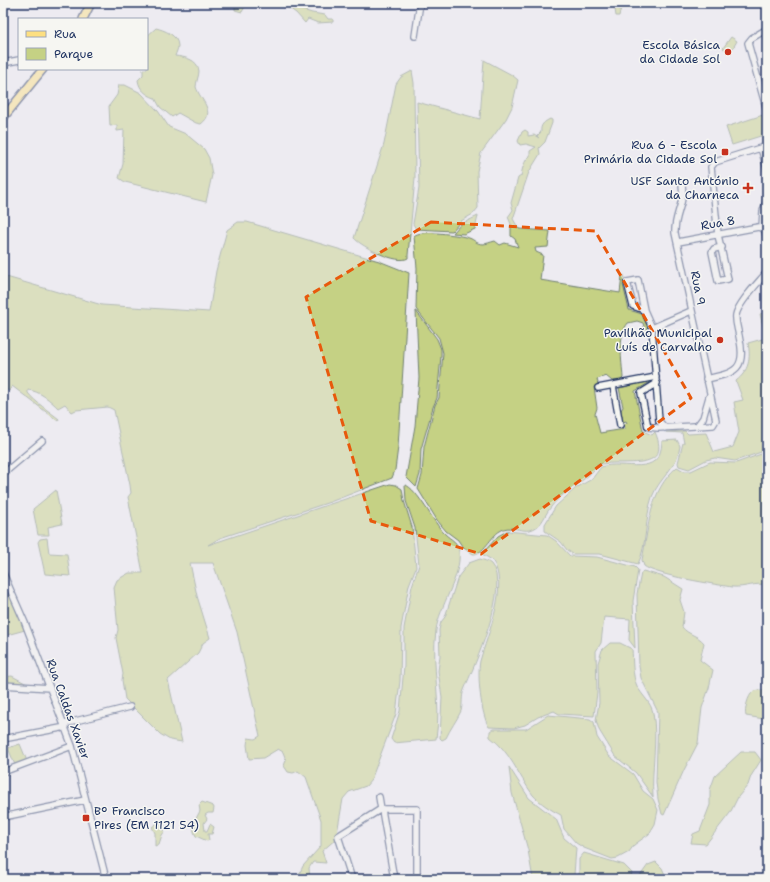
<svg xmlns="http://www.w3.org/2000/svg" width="770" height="882" viewBox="0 0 770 882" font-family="'Shantell Sans',sans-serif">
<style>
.green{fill:#c5d184;stroke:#708071}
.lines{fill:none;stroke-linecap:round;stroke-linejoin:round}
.minor-casing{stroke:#1b2f5e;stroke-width:8}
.major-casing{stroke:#1b2f5e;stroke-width:10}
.minor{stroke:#f6f6f2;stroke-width:5.5}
.major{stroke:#fddf80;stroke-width:7}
.marked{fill:none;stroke:#e8590c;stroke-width:3;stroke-dasharray:8 5;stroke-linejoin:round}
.poi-dot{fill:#c8321e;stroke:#f6f6f2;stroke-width:1.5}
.labels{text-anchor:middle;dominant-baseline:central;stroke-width:3;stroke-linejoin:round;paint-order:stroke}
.poi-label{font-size:12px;fill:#1b2f5e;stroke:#f6f6f2;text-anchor:end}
.street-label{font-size:12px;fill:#1b2f5e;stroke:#f6f6f2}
</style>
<rect width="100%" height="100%" fill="#edebf1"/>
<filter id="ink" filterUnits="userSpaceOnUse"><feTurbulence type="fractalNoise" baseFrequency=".025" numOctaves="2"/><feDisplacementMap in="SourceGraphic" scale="8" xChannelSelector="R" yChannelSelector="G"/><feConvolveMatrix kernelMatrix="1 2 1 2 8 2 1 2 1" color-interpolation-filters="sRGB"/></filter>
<g filter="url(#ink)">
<!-- green -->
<path class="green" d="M235,3H247L242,12L235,10Z
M614,3H622L619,16H616Z
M290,6L312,13L325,15L328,19H333V22L318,23L308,19L305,23L296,13L289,8Z
M156,28C164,30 178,35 178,46C178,49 176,53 175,56C184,57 198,59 199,71C199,76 196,82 196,87C200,100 217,112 201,124L196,123L178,113L172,117L160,107L155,98C146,95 139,89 138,80L143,75V69H147V36Z
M731,37L737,41L730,53L723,48Z
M484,60L512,75L518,80L512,107L506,119L481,153L477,171L478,208L473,214L461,221L452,231L416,229L413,224L419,188L417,102L480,119Z
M412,71L414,83L415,178L408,255V258C398,265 362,247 354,238L384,144L396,84L401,77Z
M119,85H125L141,93L158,111L169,127L186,134L204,149L209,158L212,175L206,202L125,182L119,178L123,164L124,130L117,131V125L110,126L109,106L117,95Z
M763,115L767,134L732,145L726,127Z
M550,119L552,120V123L545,142L539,148L540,154L529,172L513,219L519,229L550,231L548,247L535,248L536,252L543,255L540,280L620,293L622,276L624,275L626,282L623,285L629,310L642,314L648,327L645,330L643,323L637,321L628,323C617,337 622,360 623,378L621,380L612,381L606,376L597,379L598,383L594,387L597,408L595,414L600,433L625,429L624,424L627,423L626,421L623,422L621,410L623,407L619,388L652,381L635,391L643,431L652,435L655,432C674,475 618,458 598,465C585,483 561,491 548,511C543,519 541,527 530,530C520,532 509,524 500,531C491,536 483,555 473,554L462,546L458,540L446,531L437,520L418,489L422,475L424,447L435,405L439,398L443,353L439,338L416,309L417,268L414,236C420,229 459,235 469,238C475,240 476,244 483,244C486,244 491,242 495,241L500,245L505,243L518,247L515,239L511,236V224L508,217L513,210L511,203L518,178L521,176C522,170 524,160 530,156V151L536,147L526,144L520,145L518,141L522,132L525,130L528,132V136L534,135L539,138L537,136L541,132C540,125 544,122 550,119Z
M478,216L475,229L464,234L453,233L461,224Z
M238,222H247L379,261L409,273L398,447L395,470L392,478L330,502L220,538L208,545L390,484L396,485L402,489L404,501L412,527L416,567L409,585L401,628L400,681L396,714L371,780L366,786L349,792L343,799L336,839L322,851L326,863L313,862L309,868L310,879H297L303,866L321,846V820L306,777L298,771L293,773L288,772L284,766L286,760L283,752L278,749L263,758L249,759L247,745L248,738L255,739L260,736L237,632L213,563H190L197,596L210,638L203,643L198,653L168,680L182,742L170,740L160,734L125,699L122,680L123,674L116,638L118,630L114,587L117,580L129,573H143L128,497L131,493L130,485L114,410L108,407L76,410L72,412L65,404L58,408C51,401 40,391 28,390V393C36,403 49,411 59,419L58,421L12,386L9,391L3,387V276L102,305L209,312L216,271L227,230Z
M416,311L437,339L441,349V356L437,398L433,407L421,449L420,474L416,487L406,477L415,426L419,378Z
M767,312V450L735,461L715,458L706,460L689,469L679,466L678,463L683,443H684L682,433L666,432L685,431L688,434L706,433L714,452L733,447L739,432L734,402L743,400L736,381C749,371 751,358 748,343L766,338L760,314Z
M677,440L680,446C678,467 659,478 652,497C645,517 647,546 638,564L600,554H573L567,550L561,542L545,531V524L556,506L576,488L592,479L601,467C623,459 661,480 662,441Z
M767,452V585C756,582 745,588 733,587C718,585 654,575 644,566L642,560C649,527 649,491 677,467L684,471H691L710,462L736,463Z
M405,485C417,488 434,524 445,534C451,540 458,541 459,552C462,575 439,607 436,630C431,666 442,703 436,739L394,743L391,739L400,711L404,666V628L412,586L419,565L415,528L406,501Z
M56,490L62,524L48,527L49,535H38L33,509Z
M507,531L547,535L556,541L570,556L597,557L635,567L638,570L633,601L635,648L629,640L630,619L604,617L601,643L596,651L597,693L594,716L559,714L554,711L538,717L525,725L514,728L489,727C481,715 477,675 480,661C487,636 510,584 492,560L482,554L498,536Z
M47,538L49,553L67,554L70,576L45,574L38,542L40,539Z
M480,559C483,560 488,561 491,564C511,586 474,666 464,690C461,697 463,704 461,711C457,720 450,729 446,738L442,740L440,738L442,697L438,671L440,656L439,630L441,622L445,617L458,577L469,563Z
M643,571L664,577L683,589L680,600L684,612L682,627C688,635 698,635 704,643L700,660L713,670L709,688L702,708L698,743L684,770L664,815L662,814L658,799L656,782L658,712L641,678L639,666L637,594L641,573Z
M3,578L25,630L3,636Z
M610,643H620L632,649C633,661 632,675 637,686C642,696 651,702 653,713C658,740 651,769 653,797L636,773L615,756L599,730L596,720L599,703L598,663L602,650Z
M12,676L27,684L3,683V677Z
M763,690L767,692V718L764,719L746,716C744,711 748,695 753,692C756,690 760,690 763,690Z
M548,715L590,719L594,722L597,737L609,756L633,774L643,791L653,799L658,810L655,824L649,834L634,845L629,852L618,858L612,859L584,848L576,843L564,829L561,815C551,810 540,803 533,795C518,775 510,751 490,737V731L493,729H526Z
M20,744L27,761L15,765L8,748Z
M741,752H755L761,760L751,776L748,785L738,797L730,813L706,844L691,843L693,834L700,831L710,805V790L715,776Z
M509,767L529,798L556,819L564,838L576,848L574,875L576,879H533L528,850L512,793Z
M202,802L213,806L214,808L213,813H208L205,815L207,819L204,823L205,831H207L210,824L214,827L212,834H208L209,840L207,841L196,836C190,827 196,819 200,811L199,805Z
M156,824H163L165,827L162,829L165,831L162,835L159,844L155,846V833L152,827Z
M584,853L624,865L632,873L630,879H579V859Z
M656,862L662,868L667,879H642L640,876L648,865Z"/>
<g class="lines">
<!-- minor casing -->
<g class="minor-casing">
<path id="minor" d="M767,29L752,38L748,43L767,111
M415,36L420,3
M3,63L19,60
M761,148L767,169
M762,228L763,211L767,199
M762,228L765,231L767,241
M678,242L758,227L762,228
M722,247L714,249L712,252L718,281L728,279L718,235L711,167L715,162L767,146
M644,310L638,280L627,282L633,306L644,310L652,328L659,421L665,428
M652,328L691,311
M706,379C736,373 747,369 739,336C738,329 735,322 736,315C738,303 759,282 767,272
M657,383L641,393L648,427L658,428L713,425L716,420L675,233C674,215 685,204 682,185
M613,386L620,425
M598,388L656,377
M697,426L703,418L709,397
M3,474L42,441
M3,573L25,623L72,746L106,879
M3,685L50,688
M64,724L130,707
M3,739L66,727
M3,772L72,746
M379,797L381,809
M382,810L394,879
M3,817L85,800
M352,879L338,836L381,809H417V879"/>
</g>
<!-- major casing -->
<g class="major-casing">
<path id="major" d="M83,19L91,3
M3,118L43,69"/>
</g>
<!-- minor -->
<use href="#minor" class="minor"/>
<!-- major -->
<use href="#major" class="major"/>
</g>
</g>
<!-- marked area -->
<path d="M0 0H770V882H0ZM431,222L595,231L691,398L481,554L371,521L306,297Z" fill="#edebf1" fill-opacity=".55" fill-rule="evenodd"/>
<path class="marked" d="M431,222L595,231L691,398L481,554L371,521L306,297Z"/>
<!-- markers -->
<g class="poi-dot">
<circle cx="728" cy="52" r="4"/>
<rect x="721" y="148" width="8" height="8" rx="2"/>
<path d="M746 182h4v4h4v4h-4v4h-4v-4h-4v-4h4z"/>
<circle cx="720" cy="340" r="4"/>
<rect x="82" y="814" width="8" height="8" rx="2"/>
</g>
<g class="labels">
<!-- poi labels -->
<g class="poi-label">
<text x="720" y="45">Escola Básica<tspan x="720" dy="14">da Cidade Sol</tspan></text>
<text x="717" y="145">Rua 6 - Escola<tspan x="717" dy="14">Primária da Cidade Sol</tspan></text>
<text x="739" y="181">USF Santo António<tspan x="739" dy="14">da Charneca</tspan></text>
<text x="712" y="333">Pavilhão Municipal<tspan x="712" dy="14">Luís de Carvalho</tspan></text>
<text x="94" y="811" text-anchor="start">Bº Francisco<tspan x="94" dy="14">Pires (EM 1121 54)</tspan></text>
</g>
<!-- street labels -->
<g class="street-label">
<text transform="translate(718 223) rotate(-10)">Rua 8</text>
<text transform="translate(698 288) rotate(79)">Rua 9</text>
<text transform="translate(68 709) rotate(70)">Rua Caldas Xavier</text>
</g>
</g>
<!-- margin -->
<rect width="770" height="882" fill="none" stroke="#f6f6f2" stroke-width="16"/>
<rect x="8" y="8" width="754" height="866" fill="none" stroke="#1b2f5e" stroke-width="1.5" filter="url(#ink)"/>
<!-- legend -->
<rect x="18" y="18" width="130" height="52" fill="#f6f6f2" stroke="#9ea6b7"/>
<rect x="26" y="31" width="20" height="6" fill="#fddf80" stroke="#9ea6b7"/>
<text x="54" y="38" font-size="12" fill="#1b2f5e">Rua</text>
<rect x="26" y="48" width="20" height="12" fill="#c5d184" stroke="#9ea6b7"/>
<text x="54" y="58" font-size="12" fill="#1b2f5e">Parque</text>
</svg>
